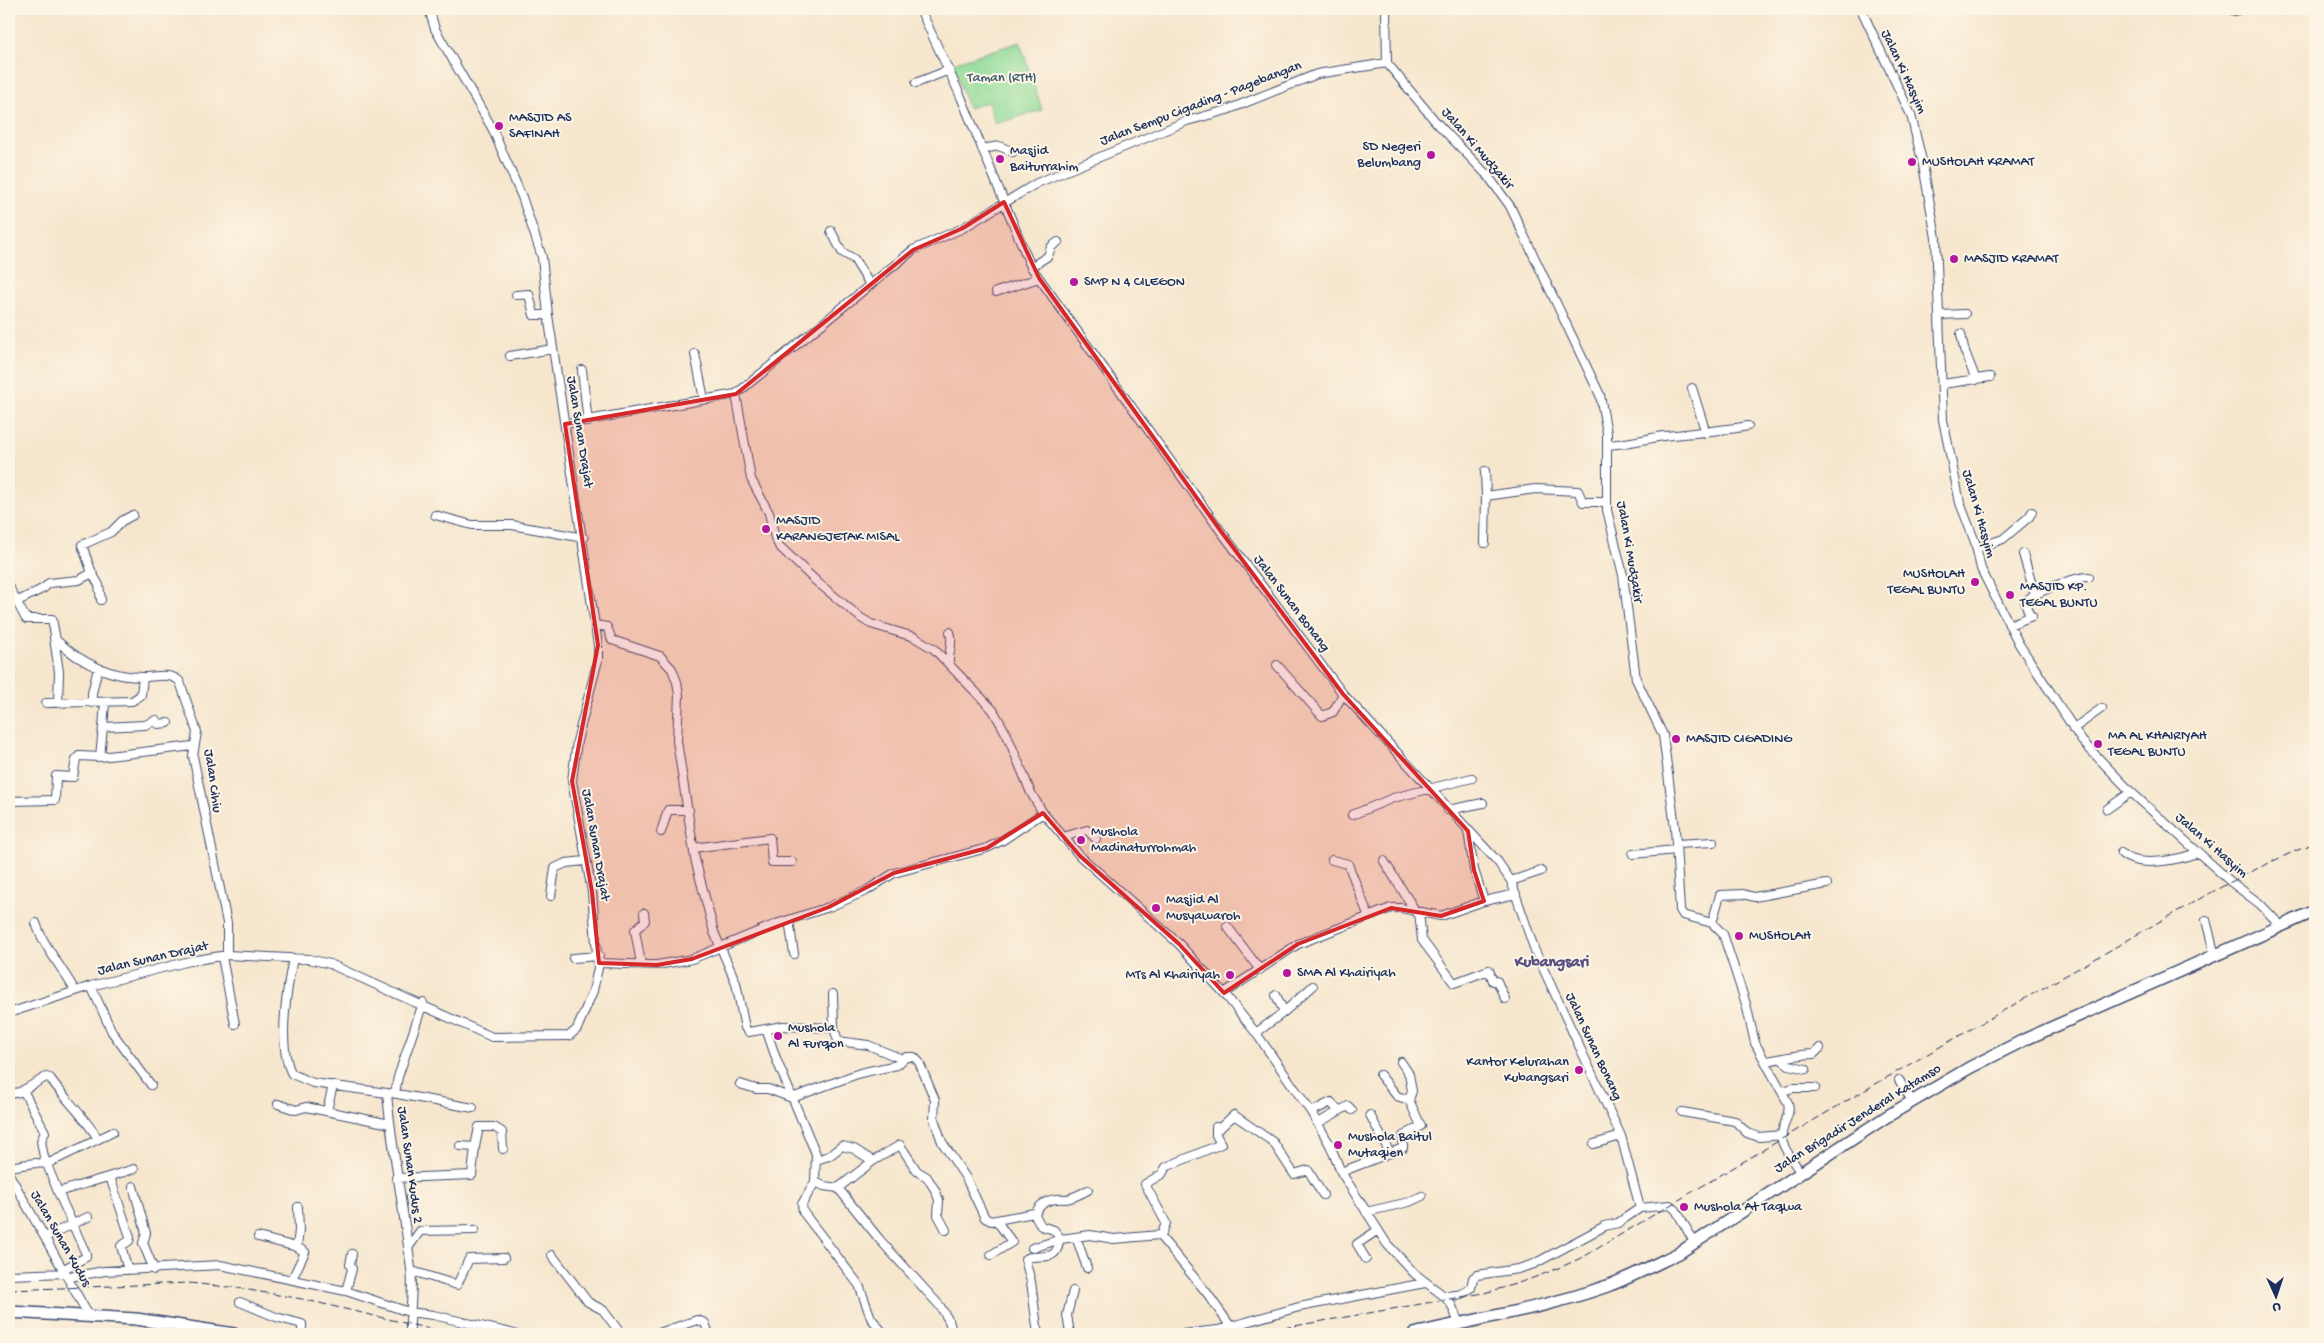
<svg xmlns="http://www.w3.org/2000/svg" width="2324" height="1343" viewBox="0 0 2324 1343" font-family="'Gochi Hand',sans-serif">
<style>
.green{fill:#90db98;stroke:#56857b}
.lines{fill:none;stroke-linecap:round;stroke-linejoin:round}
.minor-casing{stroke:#3c4a6f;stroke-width:10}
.highway-casing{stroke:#3c4a6f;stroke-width:14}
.minor{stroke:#fff;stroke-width:8}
.highway{stroke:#fff;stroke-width:11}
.rail{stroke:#1b2f5e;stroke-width:1;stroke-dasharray:8 4;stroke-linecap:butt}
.marked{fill:#d62828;fill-opacity:0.2;stroke:#d62828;stroke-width:4;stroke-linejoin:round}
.poi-dot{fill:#b5179e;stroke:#fcf5e5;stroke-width:2}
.labels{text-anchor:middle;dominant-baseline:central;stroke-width:4;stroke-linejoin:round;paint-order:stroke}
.street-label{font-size:14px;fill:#1b2f5e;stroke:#fcf5e5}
.park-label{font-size:14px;fill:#385a6c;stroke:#fcf5e5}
.poi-label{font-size:14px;fill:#1b2f5e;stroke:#fcf5e5;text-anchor:start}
.quarter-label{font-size:16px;font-weight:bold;fill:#5a5184;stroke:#fcf5e5}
</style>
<rect width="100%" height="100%" fill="#fcf5e5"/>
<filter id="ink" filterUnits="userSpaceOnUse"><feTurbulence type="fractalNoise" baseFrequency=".02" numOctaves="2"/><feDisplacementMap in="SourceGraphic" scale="10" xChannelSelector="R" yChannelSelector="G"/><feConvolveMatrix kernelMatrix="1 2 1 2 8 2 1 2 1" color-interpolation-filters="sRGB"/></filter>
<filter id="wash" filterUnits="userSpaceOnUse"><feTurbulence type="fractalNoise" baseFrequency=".0096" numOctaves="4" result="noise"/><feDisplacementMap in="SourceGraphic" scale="20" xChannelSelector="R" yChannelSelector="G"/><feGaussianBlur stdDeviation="1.12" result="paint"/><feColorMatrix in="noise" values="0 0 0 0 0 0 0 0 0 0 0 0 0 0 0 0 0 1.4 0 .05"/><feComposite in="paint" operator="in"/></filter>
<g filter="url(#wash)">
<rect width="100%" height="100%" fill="#f6e6cd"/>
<!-- green -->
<path class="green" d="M1020,42L1042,110L995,124L988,102L968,108L953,63Z"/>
</g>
<g filter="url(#ink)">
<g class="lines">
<!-- minor casing -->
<g class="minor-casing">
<path id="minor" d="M920,9L961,97L1031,267L1039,278L1220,530L1343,694L1498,862L1511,881L1535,951L1621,1136L1640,1208
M1386,9L1387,63L1436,122L1488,176L1510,206L1600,395L1607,433V510L1623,575L1636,679L1663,735L1675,828L1680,910L1683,915L1712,923L1723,934L1746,1004L1755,1043L1788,1103C1792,1115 1779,1128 1782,1141C1785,1151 1794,1162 1800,1172
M1861,9L1911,115L1923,165L1936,238L1943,420L1960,503L1975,542L1981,569L2019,644L2082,741L2131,792L2231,882L2260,904L2281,926
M2230,9L2235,11L2241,9
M916,83L949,70
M982,149L999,146L1013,152
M831,231L842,252L854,259L869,283
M1031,267L1048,256L1051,247L1058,242
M996,292L1039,278
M516,295L529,294L534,315H548
M1939,315L1965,314
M1961,334L1964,349L1976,380
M695,354L704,399
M510,356L553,349
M582,370L588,422
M1943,384L1990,377
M1692,388L1706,433
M736,394L751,479L769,513L775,538L779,546L817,582L861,618L871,624L914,637L934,649L993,710L1007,735L1031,793L1043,813L1080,856L1179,944L1224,993L1256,1033L1311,1112L1330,1145L1341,1172L1387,1244L1415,1274L1444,1296L1451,1304L1459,1323
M565,424L736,394L913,250L963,228L1037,183L1187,121L1227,110L1317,74L1387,63
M1607,445C1627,444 1645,439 1664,436C1692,433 1720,431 1748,426
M1485,471L1486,496
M435,515L472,525H512L584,538
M1485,543L1486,496L1535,489L1578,491L1583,502H1607
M1977,548L2003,539L2029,517L2032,512
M2023,554L2035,595
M92,573L82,545L111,532L122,521L133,515
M9,587L26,619H52L56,640C80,662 110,677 143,677C155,677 172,672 180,682L197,732L193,756L227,923V955
M16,602L44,588L49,583L79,580L92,573L99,585L101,600
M596,625L607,627L612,640L660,656L672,669L677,682L679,695L677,741L695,859L714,932L736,983L745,1028L749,1032L766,1029L777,1061L816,1154L815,1182L824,1186L838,1188L880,1240L940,1306L949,1321L953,1334
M2009,625L2032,616L2029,614L2025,602C2034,592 2075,577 2089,577
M54,638L59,672L58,703
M949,663C948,652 954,643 950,632
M1277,665L1322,716L1333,712L1343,694
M46,703L132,701L141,695L143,677
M92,703V693L98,668
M105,703L103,727L145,725L156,720L158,724L168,723
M2073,729L2102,708
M100,757L103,727
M9,801L55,800L56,776L73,777L76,759L79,756L100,757L193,746
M2107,809L2131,792
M1448,810L1483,803
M1352,815L1393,798L1472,778
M1468,831L1474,870L1484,901
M661,832L668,810H689
M1063,837L1087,830L1096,839
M1676,844L1713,842
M693,848L770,838L772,862H792
M2121,853C2137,869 2179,860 2199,852
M1633,854L1676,850
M1332,860L1348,864L1369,917
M1384,861L1416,912
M1511,881L1541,871
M551,896L555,868L566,863L585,861
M1419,912L1422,940L1454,983L1489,970L1493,981H1497L1505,999
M789,920L794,954
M2206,920L2215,956
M36,923C44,948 63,968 75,991
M1712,923L1720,895L1743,894L1754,897L1827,884
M1227,926L1260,970
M222,957L235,1024
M293,958C287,988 277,1047 292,1074L313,1083L387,1093C392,1152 404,1210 411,1269C414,1289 409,1313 410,1334
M573,958L599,956
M599,963L657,965L692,959L776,924L829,907L866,891L894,873L987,848L1003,840L1043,813
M641,964L635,930L645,921L644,913
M91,986L112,1032L151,1085
M1224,993L1298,944L1391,908H1402L1441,916L1484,901L1516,894
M833,994L834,1028
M1284,1012L1313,986
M9,1013L91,986L190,961L227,955L309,959L330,964L492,1037L569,1036L577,1029L583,1015L593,991L598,968L592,892L572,781L577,741L598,660V645L548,315L542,257L522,197L492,128L435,29L429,9
M766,1029L783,1026L834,1028L838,1041L868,1045L902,1059
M1256,1033L1284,1012L1276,995
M1781,1059L1789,1065L1806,1069
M1765,1061C1782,1059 1797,1054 1814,1054L1820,1048
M1380,1075L1397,1096L1409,1100
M1899,1080L1912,1101
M740,1084L756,1089H768L792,1098L860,1073L897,1065L906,1057H914L919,1062L935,1100L934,1119L942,1142L966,1178L985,1218L991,1221L1034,1213L1041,1226L1054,1230L1061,1239
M23,1090L45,1132L41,1141L44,1157L58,1192
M1783,1091L1793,1088H1815
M392,1093L473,1108
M395,1093L398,1077L423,1003
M9,1094L20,1092L46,1077L50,1078C65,1099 85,1117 98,1139
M278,1104L296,1110L306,1107L390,1124
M327,1111L333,1085
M1311,1112L1331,1102L1338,1111
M1682,1112L1735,1121L1747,1133L1759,1137L1782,1135
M1370,1115L1390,1153
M1318,1123L1348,1106L1352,1110
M1594,1144L1621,1136
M475,1147L479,1127H494L502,1132L503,1149
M816,1160L829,1156L842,1146L854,1149L873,1161
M9,1167L35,1163L47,1164L113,1132
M1341,1172L1403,1148V1136L1421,1126L1409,1100L1412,1091L1409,1074L1401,1062
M9,1174L89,1316
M110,1177L130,1237L129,1241L121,1246L128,1270
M396,1178L472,1175L475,1147L460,1146
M815,1182L802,1204L803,1212L859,1285L871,1318L884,1334
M133,1186L146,1233L143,1243L154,1270
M838,1188L873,1161L900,1145L917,1171L927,1177L935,1190L939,1200L938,1215L946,1230
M1640,1208L1670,1205L1676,1210L1694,1242
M1366,1212L1409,1202L1422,1196
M1035,1214C1041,1201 1053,1198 1065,1199C1072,1199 1082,1193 1088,1190
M1161,1236L1166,1223L1145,1184L1162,1174L1166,1167L1221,1144L1216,1135V1127L1220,1128L1234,1115L1273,1142L1294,1174L1308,1170L1323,1195
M45,1237L88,1217
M258,1237L297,1247
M1076,1237L1087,1268
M408,1248L420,1231L475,1230
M1032,1248L1061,1239L1090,1235L1114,1239L1159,1235L1207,1293L1236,1334
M552,1255L588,1302L603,1310L621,1334
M991,1255L1012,1242L996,1220
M1366,1259L1357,1244L1378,1230
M64,1269L86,1257V1254L58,1192L134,1169
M412,1271L457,1285L469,1259L504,1258
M9,1275L66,1273
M69,1277L105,1271L220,1265L346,1291L409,1312L433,1315L515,1334
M292,1279L305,1252L297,1247L299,1230L298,1207
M346,1291L352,1269L350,1265L352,1254
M1444,1296C1455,1295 1462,1296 1471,1288L1473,1278L1477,1275L1518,1269L1534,1264L1605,1226L1618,1223L1640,1208
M240,1302L276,1317L302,1324V1334
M656,1334L697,1320L705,1323L709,1334
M1038,1334L1031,1282L1025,1259C1037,1252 1057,1265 1059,1241
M1070,1334L1067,1315L1073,1291
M1183,1334L1218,1330L1299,1307L1425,1283"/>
</g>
<!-- highway casing -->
<g class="highway-casing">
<path id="highway" d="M9,1312L136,1319L234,1334
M1414,1334C1479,1318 1547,1308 1610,1285C1633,1276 1656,1264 1679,1253L1886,1117L1969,1068L2026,1039L2315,911"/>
</g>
<!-- minor -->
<use href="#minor" class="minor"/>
<!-- highway -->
<use href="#highway" class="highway"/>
<!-- rail -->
<path class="rail" d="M9,1290L189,1283L237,1288L302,1299L452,1334
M1248,1334L1484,1293C1519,1284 1552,1272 1585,1256C1745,1160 1906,1065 2070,973C2151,928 2229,877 2315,843"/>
</g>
</g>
<!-- marked area -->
<path class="marked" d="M1004,202L1039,278L1220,530L1343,694L1468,831L1474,870L1484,901L1441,916L1391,908L1298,944L1224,993L1179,944L1080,856L1043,813L987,848L894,873L829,907L692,959L657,965L599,963L592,892L572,781L598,645L565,424L736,394L913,250L963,228Z"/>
<!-- markers -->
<g class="poi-dot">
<circle cx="499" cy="126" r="5"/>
<circle cx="1431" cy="155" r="5"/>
<circle cx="1000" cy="159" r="5"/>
<circle cx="1912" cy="162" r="5"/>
<circle cx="1954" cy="259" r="5"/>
<circle cx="1074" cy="282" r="5"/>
<circle cx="766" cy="529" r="5"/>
<circle cx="1975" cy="582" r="5"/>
<circle cx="2010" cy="595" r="5"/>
<circle cx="1676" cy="739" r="5"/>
<circle cx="2098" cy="744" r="5"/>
<circle cx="1081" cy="840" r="5"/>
<circle cx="1156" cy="908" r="5"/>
<circle cx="1739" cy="936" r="5"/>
<circle cx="1287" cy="973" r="5"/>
<circle cx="1230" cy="975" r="5"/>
<circle cx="778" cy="1036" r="5"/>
<circle cx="1579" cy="1070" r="5"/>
<circle cx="1338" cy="1145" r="5"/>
<circle cx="1684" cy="1207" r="5"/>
</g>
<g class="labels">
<!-- street labels -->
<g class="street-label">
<text transform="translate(1903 72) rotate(65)">Jalan Ki Hasyim</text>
<text transform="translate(1201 104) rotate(-21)">Jalan Sempu Cigading - Pagebangan</text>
<text transform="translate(1477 149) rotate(49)">Jalan Ki Mudzakir</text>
<text transform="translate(579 432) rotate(81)">Jalan Sunan Drajat</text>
<text transform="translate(1978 514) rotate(74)">Jalan Ki Hasyim</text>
<text transform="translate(1629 552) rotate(80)">Jalan Ki Mudzakir</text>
<text transform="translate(1291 604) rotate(53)">Jalan Sunan Bonang</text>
<text transform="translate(212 781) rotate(82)">Jalan Cihiu</text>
<text transform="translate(595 845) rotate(80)">Jalan Sunan Drajat</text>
<text transform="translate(2211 846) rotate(41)">Jalan Ki Hasyim</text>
<text transform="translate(153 959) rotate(-13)">Jalan Sunan Drajat</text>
<text transform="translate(1593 1047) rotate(65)">Jalan Sunan Bonang</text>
<text transform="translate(1858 1119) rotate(-32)">Jalan Brigadir Jenderal Katamso</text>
<text transform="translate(409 1165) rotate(82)">Jalan Sunan Kudus 2</text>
<text transform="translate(60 1239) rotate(60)">Jalan Sunan Kudus</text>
</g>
<!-- park labels -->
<g class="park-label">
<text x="1002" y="78">Taman (RTH)</text>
</g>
<!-- poi labels -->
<g class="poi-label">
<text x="509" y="118">MASJID AS<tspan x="509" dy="16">SAFINAH</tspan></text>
<text x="1421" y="147" text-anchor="end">SD Negeri<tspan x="1421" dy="16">Belumbang</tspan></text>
<text x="1010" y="151">Masjid<tspan x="1010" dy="16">Baiturrahim</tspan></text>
<text x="1922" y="162">MUSHOLAH KRAMAT</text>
<text x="1964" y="259">MASJID KRAMAT</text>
<text x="1084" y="282">SMP N 4 CILEGON</text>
<text x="776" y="521">MASJID<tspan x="776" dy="16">KARANGJETAK MISAL</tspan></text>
<text x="1965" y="574" text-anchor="end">MUSHOLAH<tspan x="1965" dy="16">TEGAL BUNTU</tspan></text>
<text x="2020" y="587">MASJID KP.<tspan x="2020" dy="16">TEGAL BUNTU</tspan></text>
<text x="2108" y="736">MA AL KHAIRIYAH<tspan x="2108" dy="16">TEGAL BUNTU</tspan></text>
<text x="1686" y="739">MASJID CIGADING</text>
<text x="1091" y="832">Mushola<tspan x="1091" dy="16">Madinaturrohmah</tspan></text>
<text x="1166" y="900">Masjid Al<tspan x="1166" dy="16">Musyawaroh</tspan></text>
<text x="1749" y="936">MUSHOLAH</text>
<text x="1297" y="973">SMA Al Khairiyah</text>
<text x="1220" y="975" text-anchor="end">MTs Al Khairiyah</text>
<text x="788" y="1028">Mushola<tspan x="788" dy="16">Al Furqon</tspan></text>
<text x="1569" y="1062" text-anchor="end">Kantor Kelurahan<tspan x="1569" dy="16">Kubangsari</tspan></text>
<text x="1348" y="1137">Mushola Baitul<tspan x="1348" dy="16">Mutaqien</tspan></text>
<text x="1694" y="1207">Mushola At Taqwa</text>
</g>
<!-- quarter labels -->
<g class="quarter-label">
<text x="1552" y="963">Kubangsari</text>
</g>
</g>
<!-- margin -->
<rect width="2324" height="1343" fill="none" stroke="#fcf5e5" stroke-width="30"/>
<!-- north arrow -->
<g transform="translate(2276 1296) rotate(177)" stroke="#fcf5e5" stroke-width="4" paint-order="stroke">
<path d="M0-4L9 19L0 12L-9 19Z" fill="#1b2f5e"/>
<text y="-8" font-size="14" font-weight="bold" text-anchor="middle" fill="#1b2f5e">U</text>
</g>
</svg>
